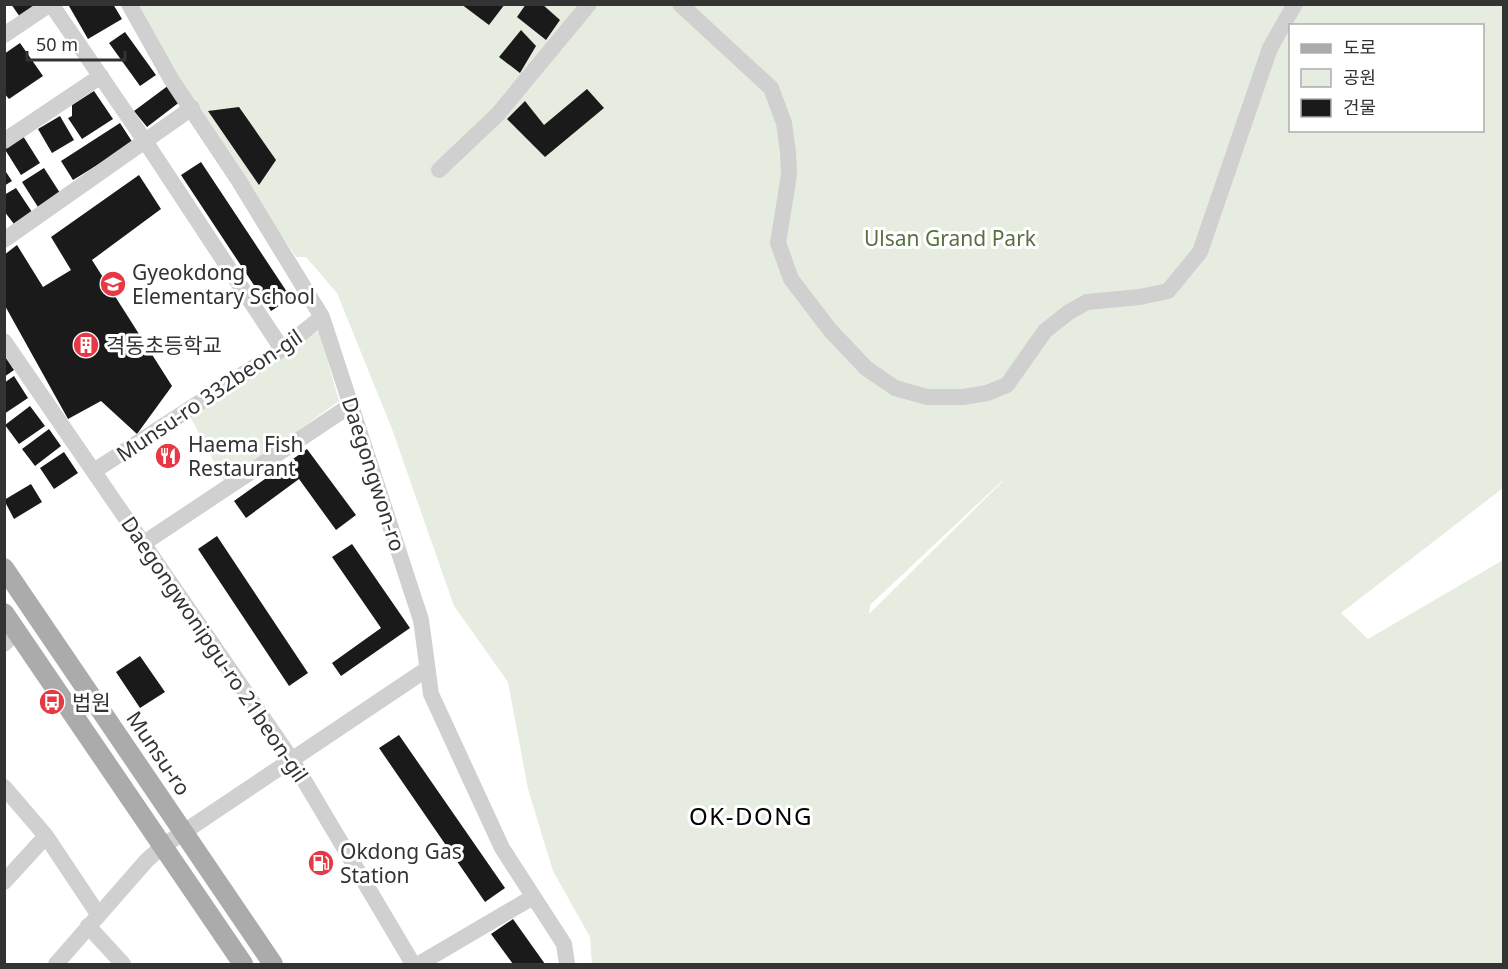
<svg xmlns="http://www.w3.org/2000/svg" width="1508" height="969" viewBox="0 0 1508 969" font-family="'Noto Sans','Noto Sans KR',sans-serif">
<style>
.green{fill:#e6ecdf;fill-rule:evenodd}
.building{fill:#1a1a1a}
.lines{fill:none;stroke-linecap:round;stroke-linejoin:round}
.minor{stroke:#d0d0d0;stroke-width:16}
.major{stroke:#ababab;stroke-width:20}
.labels{text-anchor:middle;dominant-baseline:central;stroke-width:6;stroke-linejoin:round;paint-order:stroke}
.park-label{font-size:21px;fill:#56703f;stroke:#fff}
.poi-label{font-size:21px;fill:#333;stroke:#fff;text-anchor:start}
.street-label{font-size:21px;fill:#333;stroke:#fff}
.quarter-label{font-size:24px;letter-spacing:1.5px;fill:#000;stroke:#fff}
</style>
<rect width="100%" height="100%" fill="#fff"/>
<!-- green -->
<path class="green" d="M136,5H1503V488L1341,613L1368,639L1503,560V964H592L590,937L553,871L528,789L508,682L454,606L392,429L337,293L306,257H296L174,72ZM1290,26H1482V130H1290ZM1002,481V482L869,614L870,605Z
M319,331L339,401L225,483L190,416Z"/>
<!-- building -->
<path class="building" d="M11,4H39L20,17Z
M72,4H113L122,19L88,39L69,6Z
M461,4H505L489,25Z
M526,4H542L560,20L546,40L517,17Z
M521,30L536,46L520,73L499,57Z
M125,32L156,75L140,86L109,43Z
M20,43L43,76L9,99L4,93V54Z
M169,85L181,101L147,127L134,111Z
M587,89L604,108L545,157L507,119L525,101L544,125Z
M94,91L113,119L82,139L68,118L72,116V105Z
M239,107L276,160L259,185L208,111Z
M60,116L74,140L52,153L38,129Z
M120,123L133,143L73,180L61,161Z
M23,136L40,163L21,175L4,148Z
M201,162L291,298L271,311L181,175Z
M44,168L60,193L38,207L22,182Z
M4,169L12,181L4,186Z
M139,175L161,209L92,260L172,386L137,434L101,401L68,419L4,304V255L17,245L43,287L71,270L51,237Z
M16,188L32,212L14,224L4,211V195Z
M4,355L14,370L4,377Z
M14,376L28,398L4,414V383Z
M30,406L45,426L19,444L5,425Z
M49,429L61,446L35,466L22,449Z
M307,449L356,515L336,530L299,479L246,518L234,501Z
M64,452L78,473L54,489L40,468Z
M31,484L42,502L14,519L4,500Z
M217,536L308,673L289,686L198,549Z
M352,544L410,628L341,676L332,663L381,628L332,557Z
M140,656L165,692L140,708L116,672Z
M399,735L505,888L485,902L379,748Z
M513,919L545,964H513L491,934Z"/>
<g class="lines">
<!-- minor -->
<path class="minor" d="M51,4L145,141L282,349
M129,4L171,79L239,181L322,317L421,620L431,694L502,848L564,944L567,964
M680,4L771,88L784,123L788,152L789,175L778,243L791,279L830,330L866,368L895,388L927,397H963L987,393L1007,385L1045,331L1069,312L1087,302L1140,297L1168,291L1200,252L1270,48L1295,4
M4,35L50,4
M4,141L101,76
M439,170L498,114L589,4
M4,240L192,108
M4,341L292,760L413,964
M94,471L282,349L322,317
M144,543L351,405
M4,644L16,631
M4,787L46,836L98,914
M4,882L46,836
M88,926L123,964
M56,964L147,860L163,846L427,669
M419,964L533,897"/>
<!-- major -->
<path class="major" d="M4,568L273,964
M4,613L243,964"/>
</g>
<!-- icons -->
<defs>
<g id="school-disc" transform="scale(1.35)"><circle r="9.5" fill="#e63946" stroke="#fff"/><path d="M0-5L7-2L0 1L-7-2ZM-4 1L0 2.5L4 1V4Q0 6-4 4Z" fill="#fff"/></g>
<g id="building-disc" transform="scale(1.35)"><circle r="9.5" fill="#e63946" stroke="#fff"/><path d="M-4-6H4V6H1V3H-1V6H-4ZM-2.5-4.3h1.7v1.8h-1.7ZM.8-4.3h1.7v1.8H.8ZM-2.5-1h1.7V.8h-1.7ZM.8-1h1.7V.8H.8Z" fill="#fff"/></g>
<g id="restaurant-disc" transform="scale(1.35)"><circle r="9.5" fill="#e63946" stroke="#fff"/><path d="M-5-6h1v4h1v-4h1v4h1v-4h1v5L-1.5 .5V6h-2V.5L-5-1ZM5-6V6H3V1.5H1.5Q1.5-4 5-6Z" fill="#fff"/></g>
<g id="bus-disc" transform="scale(1.35)"><circle r="9.5" fill="#e63946" stroke="#fff"/><path d="M-5-6H5V4H4V6H2V4H-2V6H-4V4H-5ZM-3.5-4V0h7V-4ZM-3.5 1.2v1.5H-2V1.2ZM2 1.2v1.5H3.5V1.2Z" fill="#fff"/></g>
<g id="fuel-disc" transform="scale(1.35)"><circle r="9.5" fill="#e63946" stroke="#fff"/><path d="M-5.5-6h7V0h2V4h1.3V-2.5L3-4.5l.8-.8L6-3V5H2.5V1h-1V6h-7ZM-4.2-4.7v3.2H.2V-4.7Z" fill="#fff"/></g>
</defs>
<g fill-rule="evenodd">
<use href="#school-disc" x="113" y="284"/>
<use href="#building-disc" x="86" y="345"/>
<use href="#restaurant-disc" x="168" y="456"/>
<use href="#bus-disc" x="52" y="702"/>
<use href="#fuel-disc" x="321" y="863"/>
</g>
<g class="labels">
<!-- park labels -->
<g class="park-label">
<text x="950" y="238">Ulsan Grand Park</text>
</g>
<!-- poi labels -->
<g class="poi-label">
<text x="132" y="272">Gyeokdong<tspan x="132" dy="24">Elementary School</tspan></text>
<text x="106" y="345">격동초등학교</text>
<text x="188" y="444">Haema Fish<tspan x="188" dy="24">Restaurant</tspan></text>
<text x="72" y="702">법원</text>
<text x="340" y="851">Okdong Gas<tspan x="340" dy="24">Station</tspan></text>
</g>
<!-- street labels -->
<g class="street-label">
<text transform="translate(209 395) rotate(-34)">Munsu-ro 332beon-gil</text>
<text transform="translate(374 474) rotate(72)">Daegongwon-ro</text>
<text transform="translate(215 649) rotate(56)">Daegongwonipgu-ro 21beon-gil</text>
<text transform="translate(159 753) rotate(56)">Munsu-ro</text>
</g>
<!-- quarter labels -->
<g class="quarter-label">
<text x="751" y="815">OK-DONG</text>
</g>
</g>
<!-- border -->
<rect width="1508" height="969" fill="none" stroke="#333333" stroke-width="12"/>
<!-- legend -->
<rect x="1289" y="24" width="195" height="108" fill="#ffffff" stroke="#adadad" stroke-width="1.5"/>
<rect x="1301" y="44" width="30" height="9" fill="#ababab" stroke="#adadad" stroke-width="1.5"/>
<text x="1343" y="54" font-size="18" fill="#333333">도로</text>
<rect x="1301" y="69" width="30" height="18" fill="#e6ecdf" stroke="#adadad" stroke-width="1.5"/>
<text x="1343" y="84" font-size="18" fill="#333333">공원</text>
<rect x="1301" y="99" width="30" height="18" fill="#1a1a1a" stroke="#adadad" stroke-width="1.5"/>
<text x="1343" y="114" font-size="18" fill="#333333">건물</text>
<!-- scale -->
<path d="M27 51v9h98v-9" fill="none" stroke="#333333" stroke-width="3"/>
<text x="36" y="51" font-size="18" fill="#333333" stroke="#ffffff" stroke-width="4.5" paint-order="stroke">50 m</text>
</svg>
